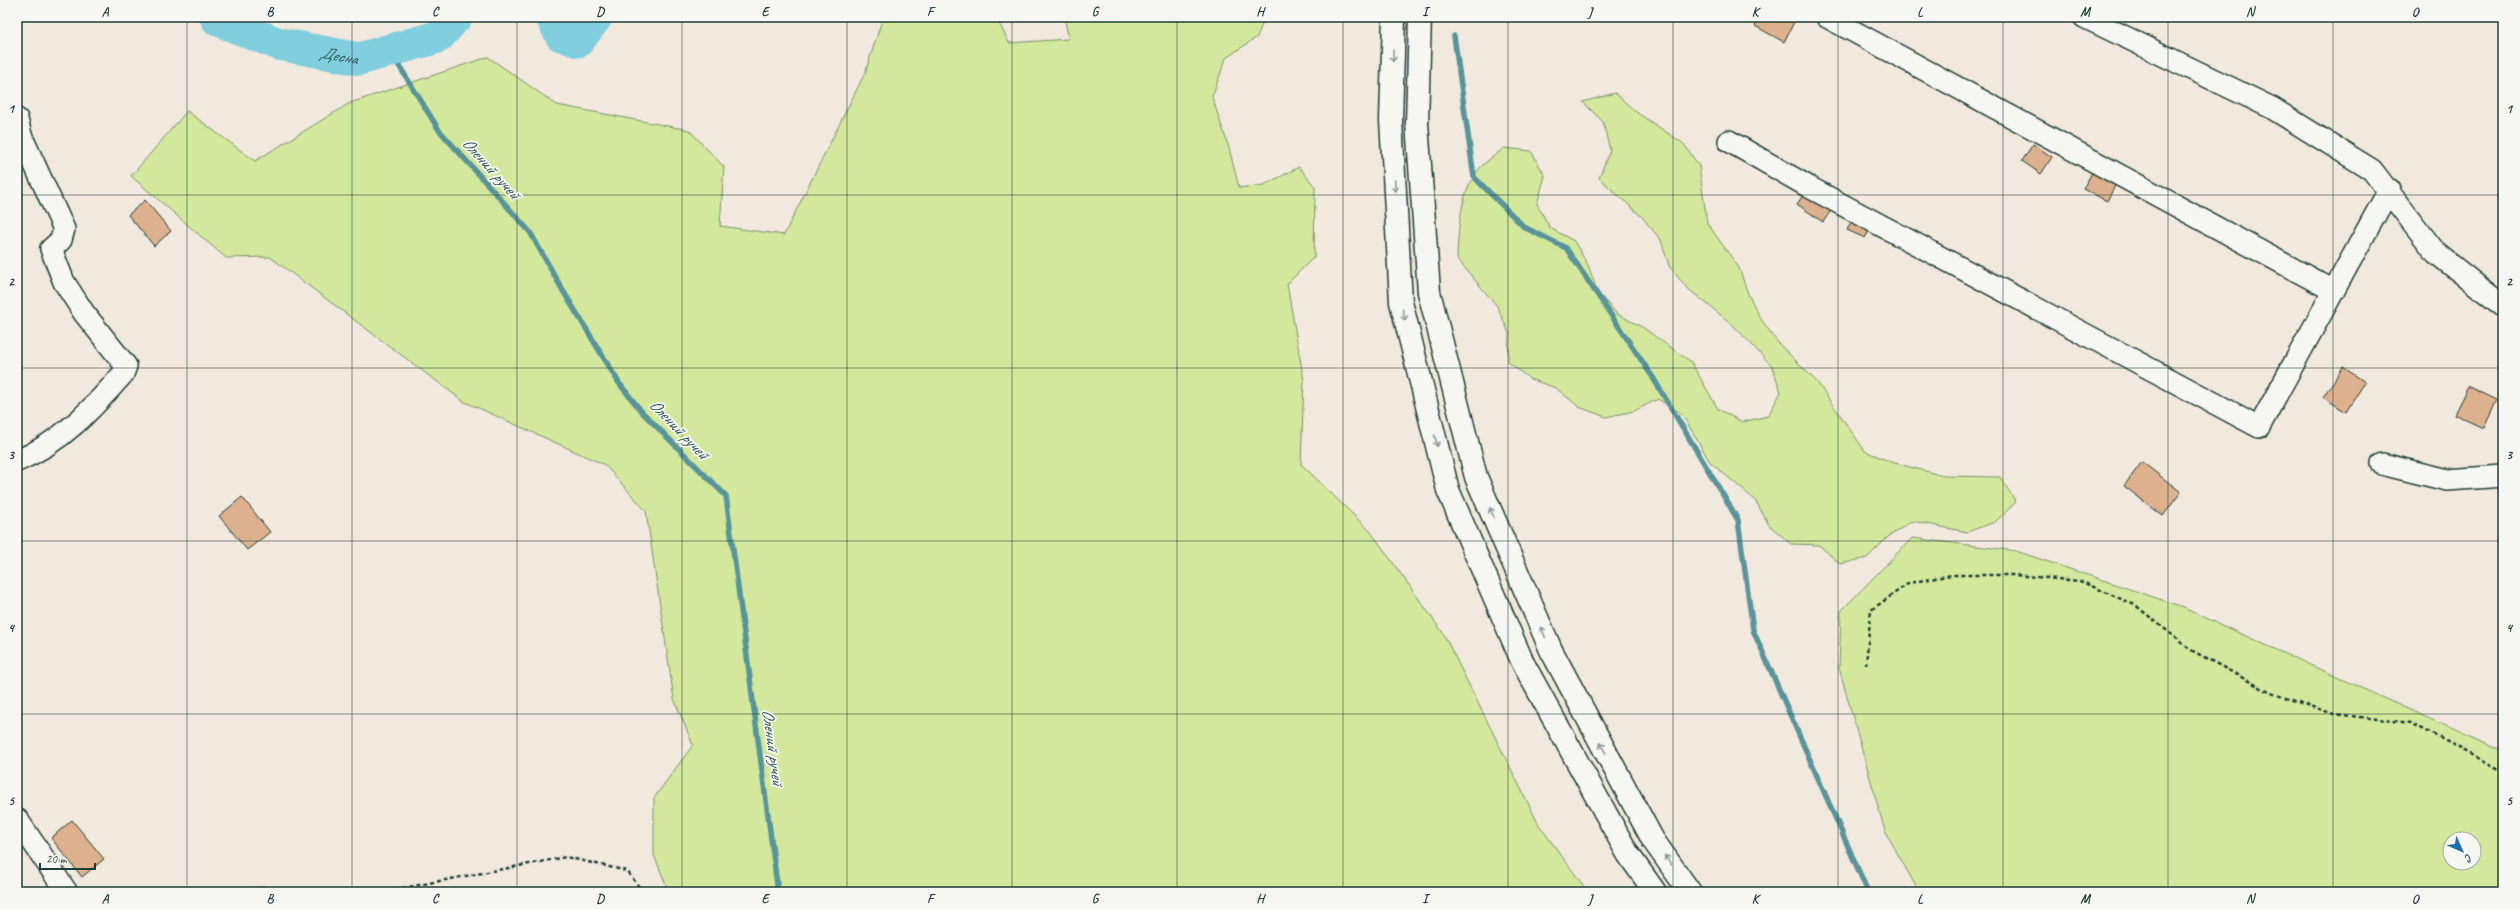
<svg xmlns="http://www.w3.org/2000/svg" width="2520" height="909" viewBox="0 0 2520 909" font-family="Caveat,sans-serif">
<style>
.green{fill:#d3e89d;stroke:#799268;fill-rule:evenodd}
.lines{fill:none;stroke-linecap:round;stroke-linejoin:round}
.stream{stroke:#59949a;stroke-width:5.5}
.river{stroke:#80cede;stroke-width:33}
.building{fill:#ddb08e;stroke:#1f3d34}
.street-casing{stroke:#1f3d34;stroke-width:24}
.highway-casing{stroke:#1f3d34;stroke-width:25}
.path{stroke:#1f3d34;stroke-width:2.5;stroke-dasharray:4 3;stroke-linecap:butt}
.street{stroke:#f6f6f2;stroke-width:21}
.highway{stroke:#f6f6f2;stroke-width:22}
.oneway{stroke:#8a9a93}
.grid{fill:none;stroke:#1f3d34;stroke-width:1;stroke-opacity:0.55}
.labels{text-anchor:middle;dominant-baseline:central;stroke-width:3.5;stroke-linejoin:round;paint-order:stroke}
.water-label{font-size:17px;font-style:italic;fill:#325a56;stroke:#f6f6f2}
.neatline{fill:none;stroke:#1f3d34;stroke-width:1.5}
.grid-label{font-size:13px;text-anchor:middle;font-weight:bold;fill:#1f3d34}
</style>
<rect width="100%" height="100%" fill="#f1e8de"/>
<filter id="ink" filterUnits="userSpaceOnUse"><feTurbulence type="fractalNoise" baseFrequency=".025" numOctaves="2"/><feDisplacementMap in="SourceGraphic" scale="8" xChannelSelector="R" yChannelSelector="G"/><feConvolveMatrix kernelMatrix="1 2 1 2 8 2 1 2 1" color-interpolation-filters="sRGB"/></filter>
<g filter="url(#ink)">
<!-- green -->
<path class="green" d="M883,17H996L1009,43L1069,39L1064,17H1265L1257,37L1226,58L1212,97L1229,148L1239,188L1264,185L1299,167L1315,187L1314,257L1287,284L1304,381L1301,464L1371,532L1443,633L1539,825L1588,892H669L654,855V798L693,745L674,699L646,511L605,465L463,401L270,257L226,258L131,176L187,111L255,161L350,103L488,57L557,105L689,130L724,167L720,226L784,235L865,73Z
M1615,93L1636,112L1684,144L1699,166L1707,223L1739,268L1748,294L1761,319L1778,343L1817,382L1865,451L1891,462L1944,476L2000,477L2016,502L1995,522L1967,532L1912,521L1888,537L1867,558L1840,564L1819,545L1791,544L1769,525L1755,500L1710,462L1682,414L1658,399L1634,411L1606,417L1579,407L1556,388L1530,379L1508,362L1509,333L1497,306L1457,259C1458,232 1460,190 1480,168C1486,161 1496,155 1504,148L1531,151L1545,176L1537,204L1550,228L1574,241L1588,265L1598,293L1617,314L1642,327L1691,362L1718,409L1742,422L1768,416L1781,392L1772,366L1733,325L1686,287L1669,266L1661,240L1642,217L1599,178L1610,150L1603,122L1583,102Z
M1912,538L2016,551L2177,605L2503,752V892H1919L1885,831L1839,668L1841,611ZM2450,839H2474V863H2450Z"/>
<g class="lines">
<!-- stream -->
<path class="stream" d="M1454,36L1474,177L1524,227L1566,248L1652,376L1738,520L1753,630L1868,892
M390,51L439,130L530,232L562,289L619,383L642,412L726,496L778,892"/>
<!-- river -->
<g class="river">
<path id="s1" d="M216,17L218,20L279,44L359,59L438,37L456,17"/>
<path d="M552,17L561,35L578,41L596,17"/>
</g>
</g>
<!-- building -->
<path class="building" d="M1760,17H1790L1795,20L1784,42L1755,26Z
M2033,144L2052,157L2041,174L2022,161Z
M2094,169L2117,182L2107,201L2083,189Z
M1809,187L1835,205L1823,222L1797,204Z
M145,200L171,231L154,246L128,215Z
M1854,215L1873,224L1865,238L1847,230Z
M2343,367L2365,382L2346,412L2323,397Z
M2468,386L2497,400L2484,428L2454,414Z
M2142,462L2181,492L2163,516L2124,486Z
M242,497L270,532L247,550L219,516Z
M72,820L104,859L82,877L51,838Z"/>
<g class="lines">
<!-- street casing -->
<g class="street-casing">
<path id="street" d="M1827,17L2334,291
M2084,17L2272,108L2372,170L2436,253L2503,306
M17,119L21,135L64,229L61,240L51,249L64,282L84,313L126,366L123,374C91,410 62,442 17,461
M1729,141L1809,187L2259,427L2389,190
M2382,464L2447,480L2503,476
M17,819L66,891"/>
</g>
<!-- highway casing -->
<g class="highway-casing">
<path id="highway" d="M1394,17L1391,120L1401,302L1448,490L1523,663L1628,854L1655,892
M1420,17L1417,123L1429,292L1476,477L1551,650L1653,840L1690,892"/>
</g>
<!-- path -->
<path class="path" d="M1866,665L1871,610L1909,583L1951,575H2014L2080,581L2135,605L2191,650L2271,693L2334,714L2411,723L2503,771
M242,892L262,887L298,892
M382,892L566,857L627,871L643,892"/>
<!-- street -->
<use href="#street" class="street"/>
<!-- highway -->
<use href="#highway" class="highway"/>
</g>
<!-- one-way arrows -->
<defs><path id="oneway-shaft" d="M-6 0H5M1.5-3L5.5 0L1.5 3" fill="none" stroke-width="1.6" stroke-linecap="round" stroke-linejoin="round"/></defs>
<g class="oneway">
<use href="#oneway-shaft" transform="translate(1393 56) rotate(91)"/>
<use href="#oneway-shaft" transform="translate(1395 186) rotate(87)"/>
<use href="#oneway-shaft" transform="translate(1404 315) rotate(76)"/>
<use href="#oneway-shaft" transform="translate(1436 441) rotate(76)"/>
<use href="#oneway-shaft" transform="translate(1492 513) rotate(-113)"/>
<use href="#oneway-shaft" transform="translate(1543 632) rotate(-113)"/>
<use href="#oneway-shaft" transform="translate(1603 748) rotate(-118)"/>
<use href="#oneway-shaft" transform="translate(1668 860) rotate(-126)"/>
</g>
</g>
<!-- grid -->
<path class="grid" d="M187,17V892M352,17V892M517,17V892M682,17V892M847,17V892M1012,17V892M1177,17V892M1343,17V892M1508,17V892M1673,17V892M1838,17V892M2003,17V892M2168,17V892M2333,17V892M17,195H2503M17,368H2503M17,541H2503M17,714H2503"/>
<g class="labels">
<!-- water labels -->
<g class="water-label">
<text stroke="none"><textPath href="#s1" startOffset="130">Десна</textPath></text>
<text transform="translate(491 168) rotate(48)">Олений ручей</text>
<text transform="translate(679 429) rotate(46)">Олений ручей</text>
<text transform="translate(773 747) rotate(82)">Олений ручей</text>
</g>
</g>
<!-- margin -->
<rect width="2520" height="909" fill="none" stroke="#f6f6f2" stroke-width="44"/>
<!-- north arrow -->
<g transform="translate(2462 851) rotate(135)"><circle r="19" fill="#f6f6f2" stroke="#a0aca6"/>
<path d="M0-3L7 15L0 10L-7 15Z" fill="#1f6fb2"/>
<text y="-6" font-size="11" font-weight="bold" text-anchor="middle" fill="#1f3d34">С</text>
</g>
<!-- scale -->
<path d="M40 863v6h55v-6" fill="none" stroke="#1f3d34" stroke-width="2"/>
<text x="46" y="863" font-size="12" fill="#1f3d34" stroke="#f6f6f2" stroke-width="3" paint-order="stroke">20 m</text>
<rect x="22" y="22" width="2476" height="865" class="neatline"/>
<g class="grid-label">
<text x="105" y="16">A</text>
<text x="270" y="16">B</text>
<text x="435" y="16">C</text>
<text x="600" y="16">D</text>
<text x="765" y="16">E</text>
<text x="930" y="16">F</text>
<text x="1095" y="16">G</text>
<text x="1260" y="16">H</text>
<text x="1425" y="16">I</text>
<text x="1590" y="16">J</text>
<text x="1755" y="16">K</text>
<text x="1920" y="16">L</text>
<text x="2085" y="16">M</text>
<text x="2250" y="16">N</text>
<text x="2415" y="16">O</text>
<text x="11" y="113">1</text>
<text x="2509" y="113">1</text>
<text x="11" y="286">2</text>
<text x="2509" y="286">2</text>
<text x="11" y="459">3</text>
<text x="2509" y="459">3</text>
<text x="11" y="632">4</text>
<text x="2509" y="632">4</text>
<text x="11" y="805">5</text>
<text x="2509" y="805">5</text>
<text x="105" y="903">A</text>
<text x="270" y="903">B</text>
<text x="435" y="903">C</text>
<text x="600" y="903">D</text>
<text x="765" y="903">E</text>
<text x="930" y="903">F</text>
<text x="1095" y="903">G</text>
<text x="1260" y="903">H</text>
<text x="1425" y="903">I</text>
<text x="1590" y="903">J</text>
<text x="1755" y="903">K</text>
<text x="1920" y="903">L</text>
<text x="2085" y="903">M</text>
<text x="2250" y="903">N</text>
<text x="2415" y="903">O</text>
</g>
</svg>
